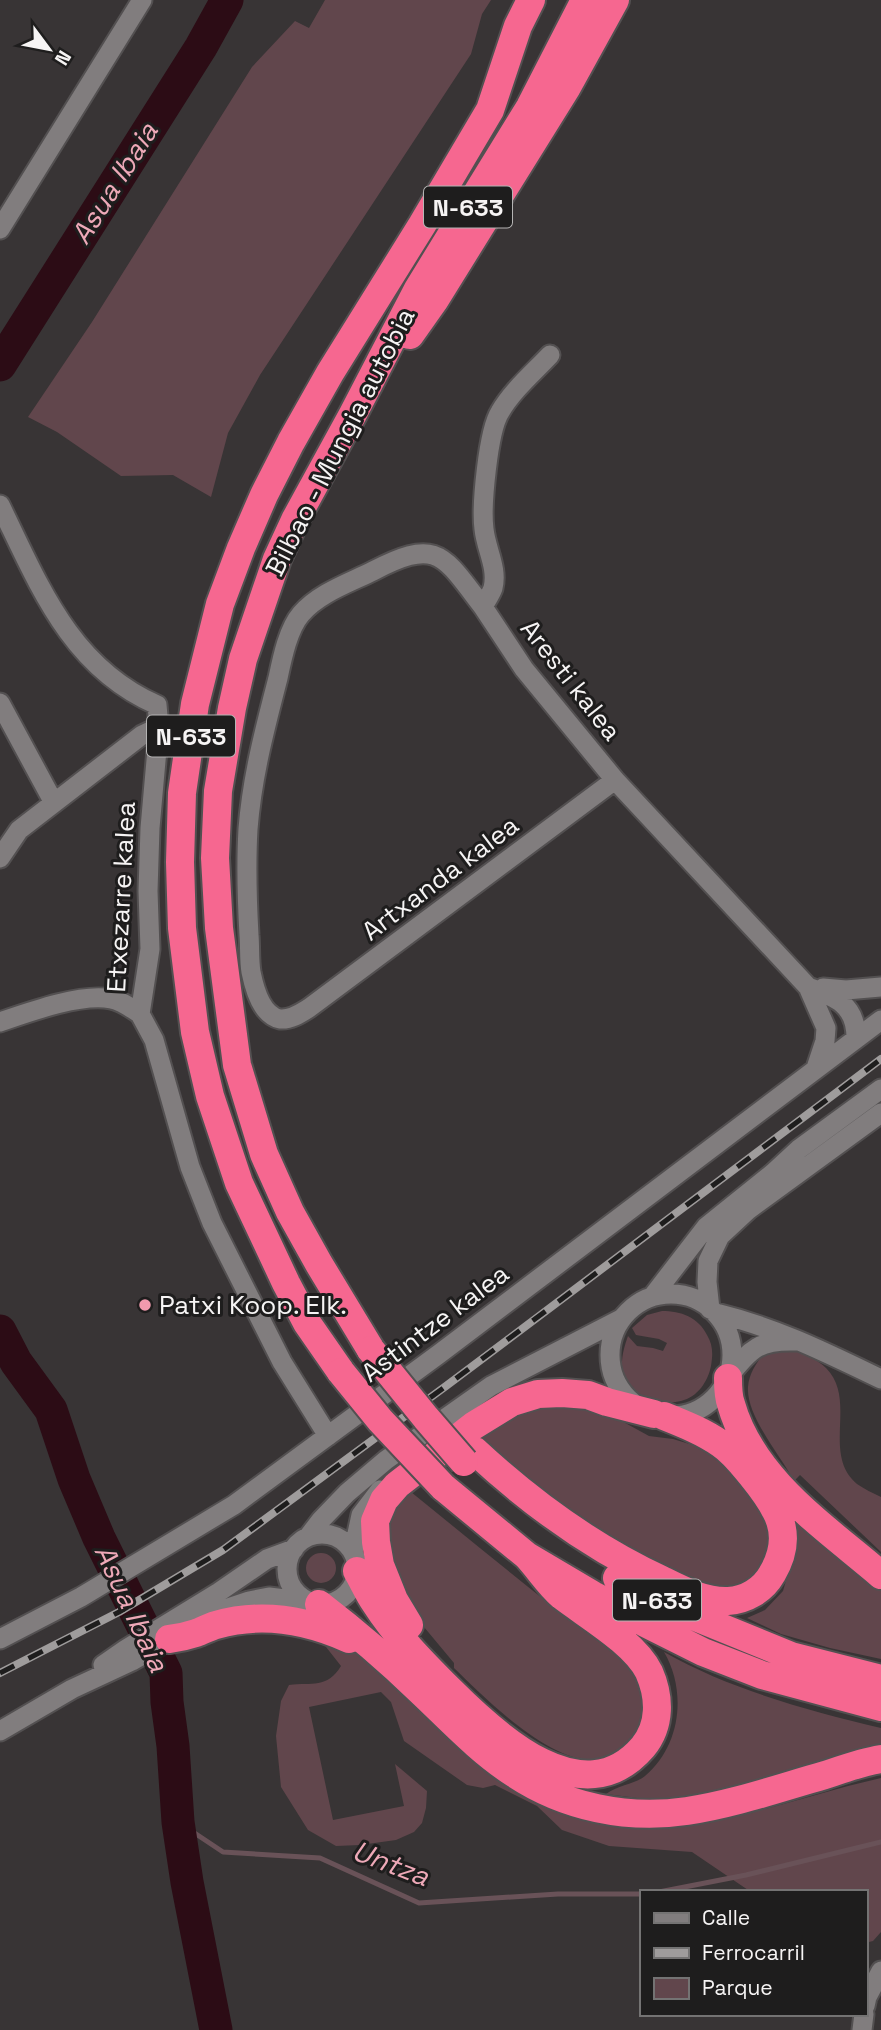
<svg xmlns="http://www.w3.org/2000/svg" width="881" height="2030" viewBox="0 0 881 2030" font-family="'Space Grotesk',sans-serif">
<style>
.green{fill:#61464c}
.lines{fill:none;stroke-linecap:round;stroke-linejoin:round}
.stream{stroke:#695258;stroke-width:5}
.river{stroke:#2c0c15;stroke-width:33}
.minor-casing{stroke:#535051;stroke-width:23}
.highway-casing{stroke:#535051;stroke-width:32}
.minor{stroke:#817d7e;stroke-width:19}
.highway{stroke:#f66790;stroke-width:28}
.rail-casing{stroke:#9f9c9c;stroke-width:8}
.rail{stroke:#1e1d1d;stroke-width:5;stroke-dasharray:16;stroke-linecap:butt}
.highway-bridge-casing{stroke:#535051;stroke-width:32;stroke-linecap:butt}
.highway-bridge{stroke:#f66790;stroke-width:28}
.poi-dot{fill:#f29aae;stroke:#1e1d1d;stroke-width:2.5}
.labels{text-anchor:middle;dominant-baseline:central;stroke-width:6;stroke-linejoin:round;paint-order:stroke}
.shield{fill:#1e1d1d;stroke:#b5b4b4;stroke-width:2}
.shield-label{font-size:24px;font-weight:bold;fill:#f6f4f4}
.street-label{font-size:26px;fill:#f6f4f4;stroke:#1e1d1d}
.poi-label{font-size:26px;fill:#f6f4f4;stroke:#1e1d1d;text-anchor:start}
.water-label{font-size:28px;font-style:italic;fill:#eea9b8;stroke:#1e1d1d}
</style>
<rect width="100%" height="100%" fill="#383435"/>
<!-- green -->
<path class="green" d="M325,0H491L482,14L471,54L260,375L228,433L211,497L173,475L121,476L57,432L28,417L92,322L252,67L295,21L309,28Z
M662,1311C681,1311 698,1317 707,1335C713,1345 713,1354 711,1366C708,1381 698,1397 681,1401C660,1406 629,1396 623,1373C620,1361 624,1347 628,1336L637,1346L653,1348L663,1351L667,1343L659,1339L636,1335L632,1328L647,1315Z
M793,1349C804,1354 817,1359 826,1368C858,1400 821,1454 857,1484C864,1489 873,1493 881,1497V1552L800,1475L794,1481C781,1456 746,1416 748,1387C749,1373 757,1362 765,1352Z
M572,1403L607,1413L649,1436L673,1439L696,1446L722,1461L768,1518L770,1541L763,1565L751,1578L733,1591C634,1574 555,1500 478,1441L504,1420L533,1407Z
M411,1492C458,1530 504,1568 551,1605C575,1624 616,1648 632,1673C645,1693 649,1711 635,1732C626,1745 610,1760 593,1760C547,1761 485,1698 454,1668V1663L424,1627L404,1597L388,1558V1516L396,1504Z
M786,1504L881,1583V1659L830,1648L781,1634L747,1618L765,1610L783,1591L792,1560Z
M306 1568a15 15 0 1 1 30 0a15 15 0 1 1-30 0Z
M304,1619L321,1620L516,1785L708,1820L769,1808L848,1786L881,1778V1932L873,1941L865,1943V1892H751L692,1852L609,1846L562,1830L537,1806L495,1785L483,1788L467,1785L404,1741L391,1702L381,1692L309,1707L333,1820L404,1806L395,1764L427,1791L426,1808L422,1823L414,1832L396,1840L360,1845L336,1846L308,1830L281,1787L276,1736L281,1701L289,1685C312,1682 327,1689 341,1666Z
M664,1652C731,1690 807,1710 881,1728V1752L697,1799H645L606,1794C618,1785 635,1784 645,1776C681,1746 687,1691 664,1652Z"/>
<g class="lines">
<!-- stream -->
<path class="stream" d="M178,1822L223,1852L320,1858L419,1903L558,1894H641
M659,1892L746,1875L881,1842"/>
<!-- river -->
<path class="river" d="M0,365L201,47L227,0
M0,1331L16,1362L51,1410L74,1479L99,1538L166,1673L167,1702L173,1746L178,1822L187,1882L216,2030"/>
<!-- minor casing -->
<g class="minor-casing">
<path id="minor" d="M0,229L142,0
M550,355C533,373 512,391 500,412C488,431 481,507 484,529C486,549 498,568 493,588C491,594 486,601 483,607L524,669L615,780L808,987L826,1028L825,1041L816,1068
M0,505C39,585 70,667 157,705L159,727L150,828L148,891L150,949L140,1014L154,1040L190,1167L212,1223L282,1362L328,1436
M483,607C443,555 438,537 373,571C349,583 319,593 301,614C288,629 282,659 278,678C265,728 252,777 248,829C246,863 247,900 249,935C250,947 249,960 251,972C254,987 261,1015 280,1019C291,1020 301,1013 309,1008L615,780
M0,703L54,803
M0,858L19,830L142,735L159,727
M808,987C835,997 856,1004 856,1038
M823,988L846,990L881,987
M0,1022C29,1012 81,993 111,999C122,1001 131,1008 140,1014
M610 1355a61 61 0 1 1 122 0a61 61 0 1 1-122 0Z
M652,1297L706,1227L773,1173L799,1149L881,1089
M710,1309L707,1282L708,1261L720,1236L748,1210L881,1113
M716,1313C777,1328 825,1352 881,1379
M730,1375C751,1348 760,1340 795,1341
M287 1569a35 35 0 1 1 70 0a35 35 0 1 1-70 0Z
M308,1537L321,1520L347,1493L386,1460L491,1386L621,1319
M353,1552L361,1515L380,1490
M0,1639L81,1597L234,1505L439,1354L881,1020
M103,1665L126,1649L219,1592L267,1559L294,1549
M0,1731L72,1689L132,1661L219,1611L249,1601L269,1597L309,1602
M865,2006L867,1997L881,1971
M862,2030L864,2014"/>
</g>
<!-- highway casing -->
<g class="highway-casing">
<path id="highway" d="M410,335L434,301L567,87L615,0
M371,1350L319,1264L290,1212L264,1154L237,1065L219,928L215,858L218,791L232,708L243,659L277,559L295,520L353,414L418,289L530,107L585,0
M341,1372L307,1323L286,1283L239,1183L210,1096L195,1032L182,928L180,862L182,793L195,704L220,604L241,548L264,495L291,442L330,373L422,225L490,110L518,26L531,0
M728,1378C728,1386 728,1396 731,1404C752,1479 825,1527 881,1575
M475,1451C532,1504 591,1547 662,1580C682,1590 705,1602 728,1601C746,1600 763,1590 772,1574C796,1534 777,1507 751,1475C742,1464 733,1452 721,1444C704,1432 684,1424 664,1416
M443,1487L527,1556L593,1595L645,1623L703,1652L762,1675L881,1707
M357,1571C363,1581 368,1593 375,1603C396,1636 424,1664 451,1691C496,1736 583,1817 643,1747C661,1725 660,1697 649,1672C635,1643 588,1616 562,1596C549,1585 539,1569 527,1556
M617,1578L671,1607L791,1656L881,1679
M319,1604C354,1631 387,1659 419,1690C450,1719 479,1751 515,1774C565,1807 627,1820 687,1811C734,1804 779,1788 825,1775C843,1769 862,1762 881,1759
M409,1625L394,1600L380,1565L376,1542L375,1521L384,1500L397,1485L473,1426L512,1402L538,1394L562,1393L588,1395L607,1402L654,1414
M169,1639C178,1638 187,1636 196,1633C202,1631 209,1627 216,1625C261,1612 307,1620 349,1639"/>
</g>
<!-- minor -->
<use href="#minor" class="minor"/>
<!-- highway -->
<use href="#highway" class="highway"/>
<!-- rail casing -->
<g class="rail-casing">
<path id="rail" d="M0,1673L119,1612L223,1550L446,1386L881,1059"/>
</g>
<!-- rail -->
<use href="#rail" class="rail"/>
<!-- highway-bridge casing -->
<g class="highway-bridge-casing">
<path id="highway-bridge" d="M371,1350L426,1418L464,1462
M341,1372L380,1420L443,1487"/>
</g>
<!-- highway-bridge -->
<use href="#highway-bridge" class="highway-bridge"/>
</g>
<!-- markers -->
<circle class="poi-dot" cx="145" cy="1305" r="7"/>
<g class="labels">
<!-- shield labels -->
<g class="shield">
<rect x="424" y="186.5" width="88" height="41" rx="5"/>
<rect x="147" y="715.5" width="88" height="41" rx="5"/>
<rect x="613" y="1579.5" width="88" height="41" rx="5"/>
</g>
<g class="shield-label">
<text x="468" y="207">N-633</text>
<text x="191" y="736">N-633</text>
<text x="657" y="1600">N-633</text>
</g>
<!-- street labels -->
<g class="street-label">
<text transform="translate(340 442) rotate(-63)">Bilbao - Mungia autobia</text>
<text transform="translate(571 680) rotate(52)">Aresti kalea</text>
<text transform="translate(440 878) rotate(-37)">Artxanda kalea</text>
<text transform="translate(121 897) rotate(-87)">Etxezarre kalea</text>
<text transform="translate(435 1323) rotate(-37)">Astintze kalea</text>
</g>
<!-- poi labels -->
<g class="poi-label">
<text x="159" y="1305">Patxi Koop. Elk.</text>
</g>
<!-- water labels -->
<g class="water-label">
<text transform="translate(114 183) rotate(-58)">Asua Ibaia</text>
<text transform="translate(132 1608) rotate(65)">Asua Ibaia</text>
<text transform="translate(391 1863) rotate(21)">Untza</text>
</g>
</g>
<!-- legend -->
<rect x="640" y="1890" width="228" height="126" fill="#1e1d1d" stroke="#747373" stroke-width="2"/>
<rect x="654" y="1913" width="35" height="10" fill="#817d7e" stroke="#747373" stroke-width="2"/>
<text x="702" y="1925" font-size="21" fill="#f6f4f4">Calle</text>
<rect x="654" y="1948" width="35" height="10" fill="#9f9c9c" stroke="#747373" stroke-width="2"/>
<text x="702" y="1960" font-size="21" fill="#f6f4f4">Ferrocarril</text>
<rect x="654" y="1978" width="35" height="21" fill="#61464c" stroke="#747373" stroke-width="2"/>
<text x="702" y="1995" font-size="21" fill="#f6f4f4">Parque</text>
<!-- north arrow -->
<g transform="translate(49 49) rotate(122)" stroke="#1e1d1d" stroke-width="5" paint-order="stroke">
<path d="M0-5L12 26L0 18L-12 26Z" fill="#f6f4f4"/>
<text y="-10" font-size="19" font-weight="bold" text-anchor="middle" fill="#f6f4f4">N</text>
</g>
</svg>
